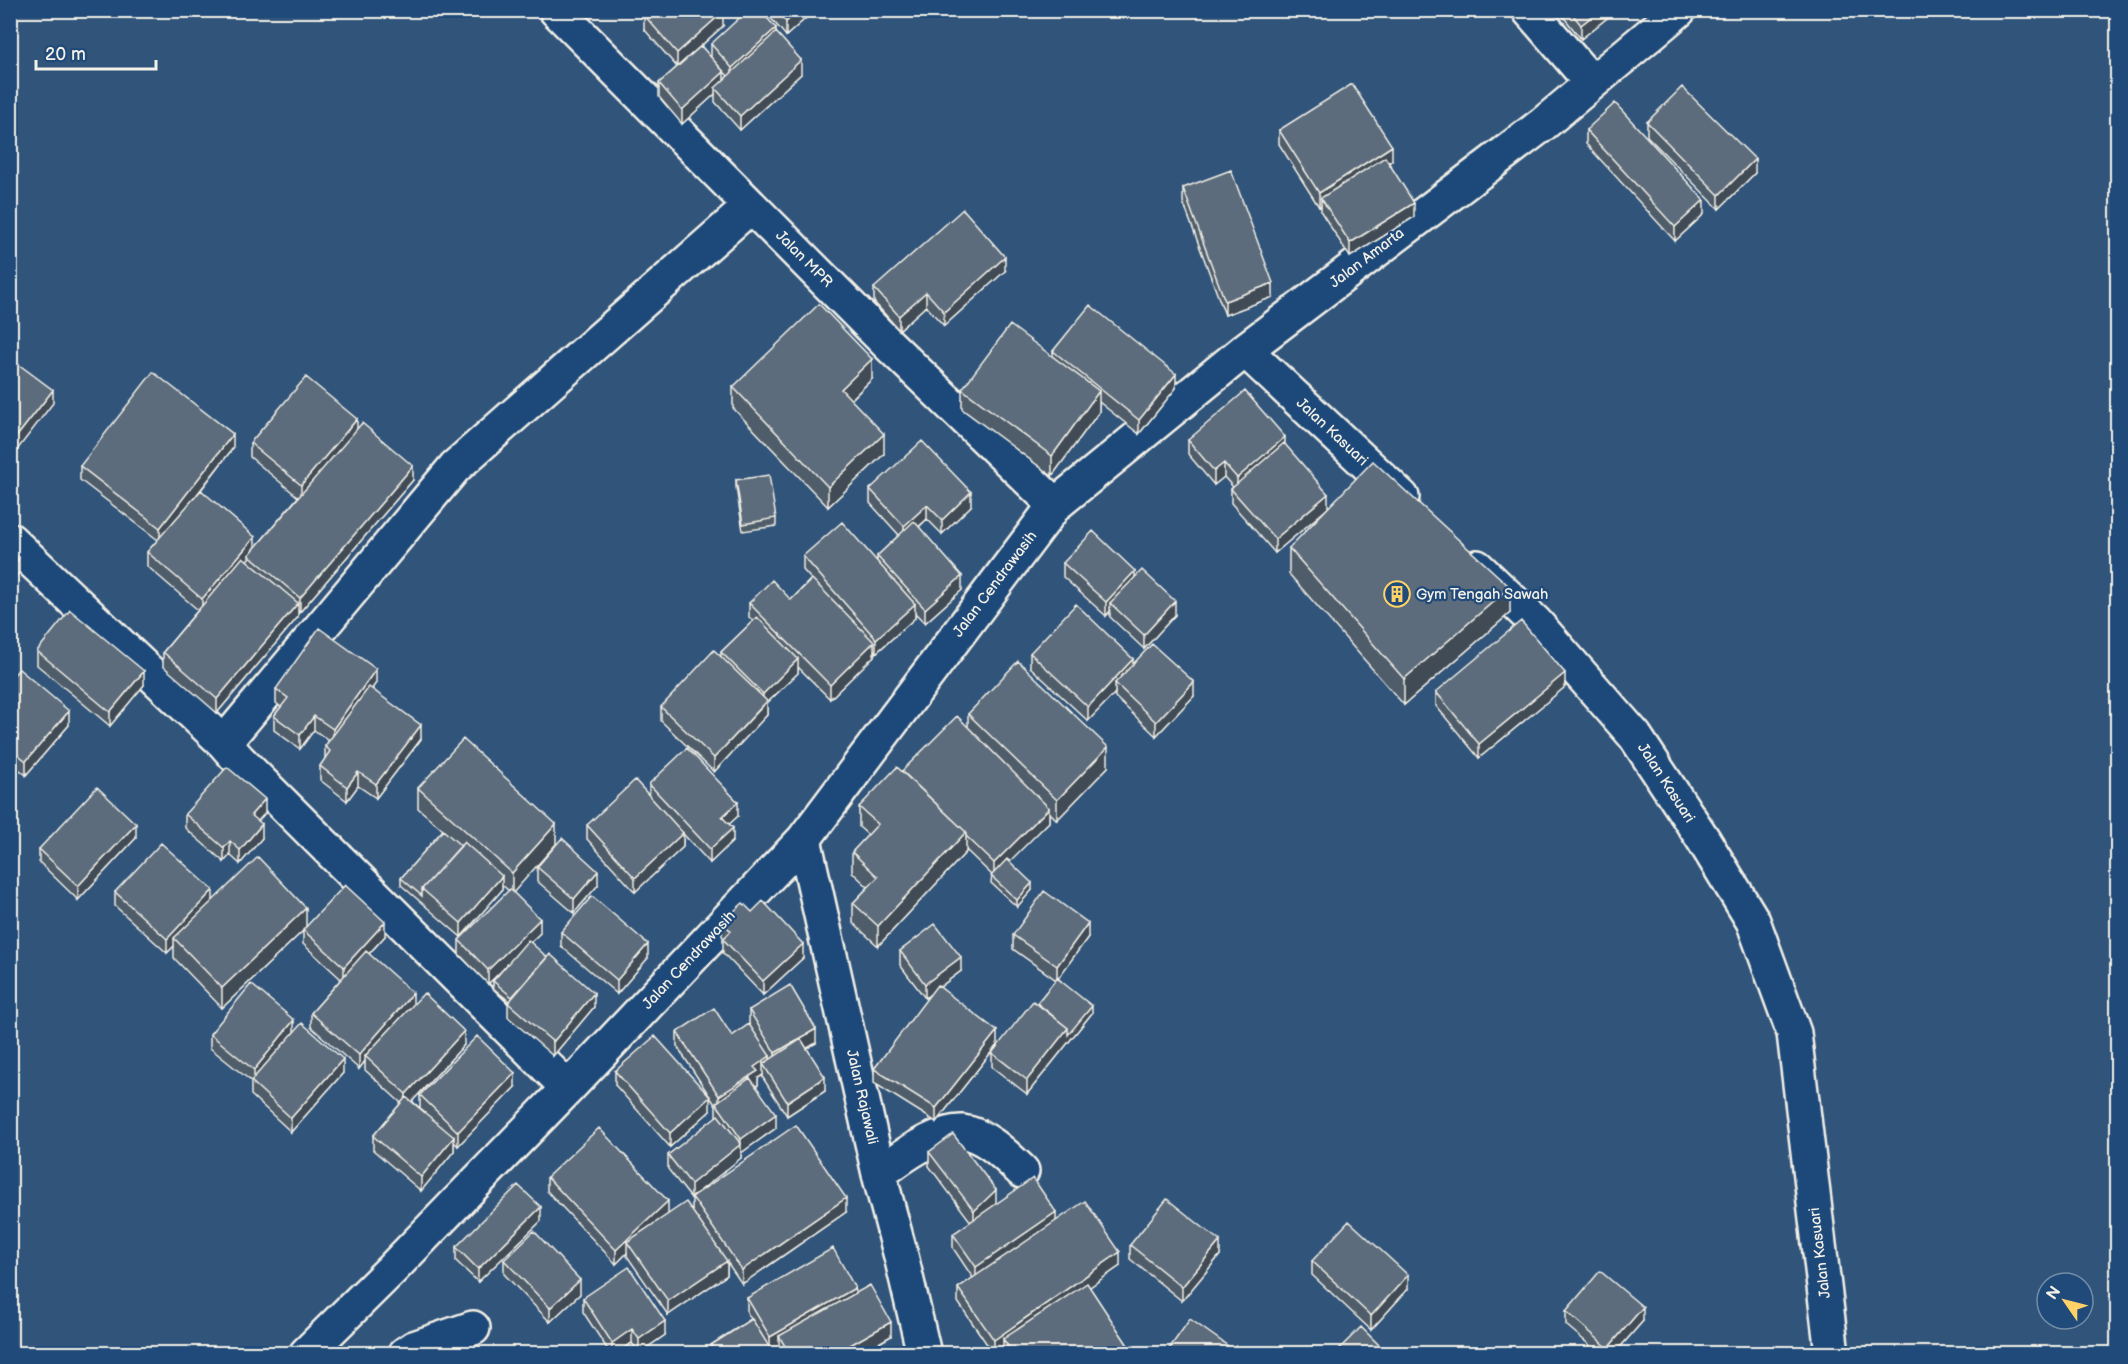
<svg xmlns="http://www.w3.org/2000/svg" width="2128" height="1364" viewBox="0 0 2128 1364" font-family="'Balsamiq Sans',sans-serif">
<style>
.lines{fill:none;stroke-linecap:round;stroke-linejoin:round}
.minor-casing{stroke:#f4f1e8;stroke-width:38}
.minor{stroke:#1f4a7a;stroke-width:33}
.wall{fill:#4f5d6b;stroke:#f4f1e8;stroke-width:1.5;fill-rule:evenodd}
.shaded-wall{fill:#404c57;stroke:#f4f1e8;stroke-width:1.5}
.building{fill:#5c6c7c;stroke:#f4f1e8;stroke-width:1.5}
.labels{text-anchor:middle;dominant-baseline:central;stroke-width:4.5;stroke-linejoin:round;paint-order:stroke}
.street-label{font-size:15px;fill:#f4f1e8;stroke:#1f4a7a}
.poi-label{font-size:15px;fill:#f4f1e8;stroke:#1f4a7a;text-anchor:start}
</style>
<rect width="100%" height="100%" fill="#31547b"/>
<filter id="ink" filterUnits="userSpaceOnUse"><feTurbulence type="fractalNoise" baseFrequency=".0167" numOctaves="2"/><feDisplacementMap in="SourceGraphic" scale="12" xChannelSelector="R" yChannelSelector="G"/><feConvolveMatrix kernelMatrix="1 2 1 2 8 2 1 2 1" color-interpolation-filters="sRGB"/></filter>
<g filter="url(#ink)">
<g class="lines">
<!-- minor casing -->
<g class="minor-casing">
<path id="minor" d="M556,10L887,343L1055,505
M1529,10L1592,83
M1245,350L1402,497
M10,540L224,743L239,760L568,1088
M1477,567L1535,622L1635,736L1703,839L1753,921L1794,1033L1832,1354
M224,743L455,467L751,206
M804,839L879,1174L902,1260L924,1354
M879,1174C898,1159 938,1130 963,1132C986,1135 1006,1156 1022,1171
M306,1354L391,1270L568,1088L804,839L1055,505L1245,350L1543,124L1679,10
M405,1354L414,1348L473,1328"/>
</g>
<!-- minor -->
<use href="#minor" class="minor"/>
</g>
<!-- wall -->
<path class="wall" d="M764,10H815L786,36Z
M1558,10H1617L1581,39Z
M644,15L723,26L701,46L711,58V44L776,33L801,74L740,130L715,102V94L682,124L659,97V83L677,67L644,29ZM714,61L728,76L724,80Z
M1647,122L1755,173L1719,209L1647,136Z
M1279,130L1392,160L1389,163L1414,217L1350,257L1321,212V206L1319,207L1279,144Z
M1586,130L1704,214L1675,241L1586,144Z
M1183,188L1273,297L1225,315L1183,202Z
M1005,271L944,326L926,306L899,330L874,302V288Z
M1053,351L1176,388L1139,434L1099,402V412L1052,476L962,409V389L1053,357Z
M872,379L851,400L884,454L828,507L733,408V387Z
M357,429L413,480L300,612L298,611V617L217,713L163,666V652L198,610L147,566V552L158,540L80,480V466L233,448L201,490L255,548L298,497L250,457V443Z
M1188,440L1285,445L1328,508L1275,553L1231,503V489L1233,487L1224,477L1214,485L1188,454Z
M736,480L776,518V526L743,531L736,487Z
M870,489L971,506L942,534L927,519L919,527L962,590L925,623L915,613V618L876,653L874,650V656L830,699L798,667V673L767,703V715L714,772L661,721V707L721,657V652L753,621L749,617V603L791,600L811,579L803,570V556L877,560V556L899,535L870,503Z
M1289,548L1510,613L1404,705L1289,574Z
M1063,563L1135,576L1175,615L1144,649L1110,617V611L1106,616L1063,577Z
M37,651L144,685L110,726L37,665Z
M1030,653L1133,664L1194,696L1156,736L1115,697V693L1088,721L1030,667Z
M10,679L69,725L26,775L10,762Z
M376,683L372,688L421,739L376,798L358,786L347,801L320,780V766L325,759V746L329,741L314,730L300,749L274,730V716L281,707L276,703V689Z
M1565,687L1479,758L1436,706V692Z
M968,714L1108,767L1057,820L1049,812V822L1009,861L1032,890L1017,907L991,883L992,875L966,850V852L878,946L853,923V903L868,887L852,872V852L868,835L859,827V807L902,771L968,726Z
M649,784L738,816L729,824L733,841L710,863L683,834V847L635,892L587,839V825L649,796Z
M418,788L556,844L513,892L540,933L530,942L594,1007L553,1056L508,1017V1003L509,1001L493,988V981L503,969L488,984L459,954V940L509,891L502,885V890L461,937L401,885V878L443,830L418,808Z
M265,813L258,821L262,838L240,864L230,855L224,862L185,828V814Z
M136,838L78,900L39,862V849Z
M537,867L598,885L574,913L537,881Z
M115,892L213,901L306,927L385,936L369,954L413,1005L464,1045L412,1101L420,1108V1095L515,1087L458,1146L454,1142V1151L421,1191L373,1150V1136L401,1103L365,1070V1061L359,1069L311,1027V1013L341,979L303,944V931L222,1008L174,958V946L167,953L115,906Z
M752,912L803,958L763,995L723,953V939L724,938L722,936V922Z
M561,932L648,958L617,994L561,946Z
M1013,935L1088,937L1058,978L1092,1013L1027,1094L992,1067V1053L1037,1003L1056,980L1013,949Z
M900,951L961,971L940,987L997,1045L936,1122L874,1083V1069L931,994L925,998L900,965Z
M749,1010L816,1043L807,1048L825,1091L787,1116L763,1078V1075L758,1078V1085L756,1086L776,1128L741,1153V1158L696,1193L846,1212L742,1284L727,1262V1275L668,1315L627,1256V1253L616,1264L547,1191V1177L668,1214L692,1211V1197L691,1198L668,1169V1155L716,1117V1106L677,1046V1032L732,1036L749,1024Z
M294,1032L343,1073L291,1132L251,1095V1081L210,1048V1034Z
M615,1071L710,1111L670,1147L615,1085Z
M929,1152L996,1204L1056,1221L1120,1266L1089,1287L1133,1353H992H993L958,1302V1288L973,1278L953,1248V1234L971,1222L929,1166Z
M541,1221L478,1282L456,1261V1247Z
M1130,1245L1220,1255L1182,1301L1130,1259Z
M504,1260L580,1294L550,1322L504,1274Z
M1312,1261L1408,1289L1371,1330L1312,1275Z
M855,1293L891,1336L871,1348L874,1353H781L779,1350V1346L771,1351L773,1353H711V1345L751,1319L747,1312V1298Z
M583,1298L665,1335L639,1353L632,1343L616,1353H610L583,1312Z
M1566,1311L1643,1321L1615,1353H1599L1566,1325Z"/>
<!-- shaded-wall -->
<path class="shaded-wall" d="M799,10H815L786,36V22Z
M1600,10H1617L1581,39V25Z
M723,12V26L677,67V53Z
M776,28V42L732,82V68Z
M801,60V74L740,130V116Z
M724,72V86L715,88V94L682,124V110Z
M1392,146V160L1325,203L1321,198V206L1319,207V193Z
M1755,159V173L1719,209V195Z
M1704,200V214L1675,241V227Z
M1414,203V217L1350,257V243Z
M1005,257V271L944,326V312Z
M1273,283V297L1225,315V301Z
M926,292V306L899,330V316Z
M872,359V379L841,409V389Z
M1176,374V388L1139,434V420Z
M53,390V403L10,459V445Z
M1099,391V412L1052,476V456Z
M357,419V433L301,499V485Z
M233,434V448L160,542V528Z
M884,434V454L828,507V487Z
M1285,437V451L1237,492V478Z
M1224,463V477L1214,485V471Z
M413,466V480L300,612V598Z
M971,492V506L942,534V520Z
M1328,494V508L1275,553V539Z
M927,505V519L904,540V526Z
M255,537V551L249,555V558L202,613V599Z
M19,558V572L10,585V571Z
M1135,571V585L1110,603V611L1106,616V602Z
M962,576V590L925,623V609Z
M1510,587V613L1404,705V679Z
M1175,601V615L1144,649V635Z
M298,603V617L217,713V699Z
M915,604V618L876,653V639Z
M874,642V656L830,699V685Z
M798,659V673L767,703V715L714,772V758L763,706V694Z
M1133,659V673L1115,683V693L1088,721V707Z
M376,669V683L333,743V729Z
M144,671V685L110,726V712Z
M1565,673V687L1479,758V744Z
M1194,682V696L1156,736V722Z
M69,711V725L26,775V761Z
M314,716V730L300,749V735Z
M421,725V739L376,798V784Z
M1108,747V767L1057,820V800Z
M358,772V786L347,801V787Z
M265,799V813L251,829V815Z
M738,802V816L722,831V817Z
M1049,808V822L994,877V863Z
M136,824V838L78,900V886Z
M262,824V838L240,864V850Z
M556,824V844L512,894V873Z
M733,828V841L710,863V849Z
M966,832V852L878,946V926Z
M683,833V847L635,892V878Z
M230,841V855L224,862V848Z
M598,871V885L574,913V899Z
M502,876V890L461,937V923Z
M1032,883V890L1017,907V900Z
M213,890V904L174,938V946L167,953V939Z
M306,908V928L222,1008V988Z
M540,919V933L488,984V970Z
M385,922V936L344,981V967Z
M1088,923V937L1057,980V966Z
M648,944V958L617,994V980Z
M803,944V958L763,995V981Z
M961,957V971L925,998V984Z
M413,993V1006L365,1056V1061L359,1069V1055Z
M594,993V1007L553,1056V1042Z
M1092,1006V1013L1027,1094V1080L1068,1028Z
M294,1020V1034L254,1084V1070Z
M816,1029V1043L775,1067V1053Z
M464,1031V1045L406,1108V1094Z
M997,1031V1045L936,1122V1108Z
M770,1056V1070L763,1064V1075L758,1078V1085L720,1109L719,1107V1096L754,1067Z
M343,1059V1073L291,1132V1118Z
M515,1073V1087L458,1146V1132Z
M825,1077V1091L787,1116V1102Z
M710,1097V1111L670,1147V1133Z
M776,1114V1128L741,1153V1139Z
M454,1137V1151L421,1191V1177Z
M741,1144V1158L691,1198V1184Z
M996,1190V1204L974,1225V1211Z
M846,1198V1212L742,1284V1270Z
M668,1201V1215L627,1242V1253L616,1264V1250Z
M541,1207V1221L478,1282V1269Z
M1056,1212V1226L976,1281V1267Z
M1220,1241V1255L1182,1301V1287Z
M1120,1252V1266L1007,1345L1003,1339V1347L994,1353V1340Z
M727,1261V1275L668,1315V1301Z
M1408,1275V1289L1371,1330V1316Z
M580,1280V1294L550,1322V1308Z
M855,1288V1302L779,1336V1346L770,1351V1337Z
M1643,1307V1321L1615,1353H1608V1348Z
M665,1321V1335L639,1353V1339Z
M891,1322V1336L861,1353H836Z
M632,1329V1343L616,1353H612V1343Z"/>
<!-- building -->
<path class="building" d="M649,10H722L723,12L677,53L644,15Z
M748,10H760L776,28L732,68L711,44Z
M776,10H799L786,22Z
M1569,10H1600L1581,25Z
M776,32L801,60L740,116L715,88Z
M701,46L724,72L682,110L659,83Z
M1352,84L1392,146L1319,193L1279,130Z
M1682,87L1755,159L1719,195L1647,122Z
M1615,103L1704,200L1675,227L1586,130Z
M1385,157L1414,203L1350,243L1321,198Z
M1231,170L1273,283L1225,301L1183,188Z
M963,209L1005,257L944,312L926,292L899,316L874,288Z
M819,304L872,359L841,389L884,434L828,487L733,387Z
M1090,305L1176,374L1139,420L1053,351Z
M1010,325L1099,391L1052,456L962,389Z
M10,358L53,390L10,445Z
M153,372L233,434L160,528L80,466Z
M306,377L357,419L301,485L250,443Z
M1245,391L1285,437L1237,478L1224,463L1214,471L1188,440Z
M362,423L413,466L300,598L249,555Z
M922,441L971,492L942,520L927,505L904,526L870,489Z
M1284,443L1328,494L1275,539L1231,489Z
M1373,461L1510,587L1404,679L1289,548Z
M769,475L776,518L743,524L736,480Z
M201,490L255,537L202,599L147,552Z
M914,521L962,576L925,609L877,556Z
M842,522L915,604L876,639L803,556Z
M1093,531L1135,571L1106,602L1063,563Z
M10,552L19,558L10,571Z
M243,557L298,603L217,699L163,652Z
M1142,570L1175,601L1144,635L1110,603Z
M812,579L874,642L830,685L749,603L772,580L791,600Z
M1076,604L1133,659L1088,707L1030,653Z
M70,610L144,671L110,712L37,651Z
M757,617L798,659L763,694L721,652Z
M1521,621L1565,673L1479,744L1436,692Z
M319,628L376,669L333,729L314,716L300,735L274,716L288,698L276,689Z
M1152,644L1194,682L1156,722L1115,683Z
M714,650L767,701L714,758L661,707Z
M1018,661L1108,747L1057,800L968,714Z
M19,669L69,711L26,761L10,748V679Z
M369,687L421,725L376,784L358,772L347,787L320,766L330,751L325,746Z
M957,716L1049,808L994,863L966,836V832L902,771Z
M463,739L556,824L512,873L418,788Z
M687,748L738,802L722,817L733,828L710,849L649,784Z
M227,767L265,799L251,815L262,824L240,850L230,841L224,848L185,814Z
M897,767L966,832L878,926L853,903L878,877L852,852L878,824L859,807Z
M635,780L683,833L635,878L587,825Z
M97,787L136,824L78,886L39,849Z
M443,830L461,846L422,889V896L401,878Z
M562,838L598,871L574,899L537,867Z
M464,842L502,876L461,923L422,889Z
M161,843L213,890L167,939L115,892Z
M258,857L306,908L222,988L174,938Z
M1007,859L1032,883L1017,900L991,876Z
M345,885L385,922L344,967L303,930Z
M510,889L540,919L488,970L459,940Z
M1044,891L1088,923L1057,966L1013,935Z
M592,896L648,944L617,980L561,932Z
M763,901L803,944L763,981L723,939L731,931L722,922L743,903L752,912Z
M935,924L961,957L925,984L900,951Z
M528,940L547,957L512,997L493,981Z
M366,951L413,993L359,1055L311,1013Z
M550,954L594,993L553,1042L508,1003Z
M1057,978L1092,1006L1068,1035V1028L1037,1003Z
M251,984L294,1020L254,1070L210,1034Z
M790,985L816,1029L775,1053L749,1010Z
M937,985L997,1031L936,1108L874,1069Z
M424,993L464,1031L406,1094L365,1056Z
M1033,1001L1068,1028L1027,1080L992,1053Z
M714,1008L732,1036L749,1024L770,1056L754,1067L758,1071L719,1096L677,1032Z
M302,1023L343,1059L291,1118L251,1081Z
M477,1036L515,1073L458,1132L420,1095Z
M655,1036L710,1097L670,1133L615,1071Z
M801,1039L825,1077L787,1102L763,1064Z
M750,1078L776,1114L741,1139L716,1103Z
M406,1097L454,1137L421,1177L373,1136Z
M718,1115L741,1144L691,1184L668,1155Z
M796,1125L846,1198L742,1270L692,1197Z
M599,1128L668,1201L616,1250L547,1177Z
M953,1134L996,1190L974,1211L929,1152Z
M1033,1178L1056,1212L976,1267L953,1234Z
M518,1185L541,1207L478,1269L456,1247Z
M1167,1199L1220,1241L1182,1287L1130,1245Z
M1085,1201L1120,1252L994,1340L958,1288Z
M686,1202L727,1261L668,1301L627,1242Z
M1349,1221L1408,1275L1371,1316L1312,1261Z
M534,1231L580,1280L550,1308L504,1260Z
M833,1248L855,1288L770,1337L747,1298Z
M629,1267L665,1321L639,1339L632,1329L612,1343L583,1298Z
M1600,1271L1643,1307L1608,1348L1566,1311Z
M1087,1283L1133,1353H1013L1003,1339Z
M870,1285L891,1322L836,1353H789L779,1336Z
M752,1319L773,1353H716L711,1345Z
M1190,1319L1238,1353H1166Z
M1361,1327L1387,1353H1335Z
M870,1346L874,1353H856Z
M1003,1346L1008,1353H992Z"/>
</g>
<!-- icons -->
<defs>
<g id="building-ring" transform="scale(1.35)"><circle r="9.5" fill="#1f4a7a" stroke="#ffd166" stroke-width="1.5"/><path d="M-4-6H4V6H1V3H-1V6H-4ZM-2.5-4.3h1.7v1.8h-1.7ZM.8-4.3h1.7v1.8H.8ZM-2.5-1h1.7V.8h-1.7ZM.8-1h1.7V.8H.8Z" fill="#ffd166"/></g>
</defs>
<g fill-rule="evenodd">
<use href="#building-ring" x="1397" y="594"/>
</g>
<g class="labels">
<!-- street labels -->
<g class="street-label">
<text transform="translate(1367 258) rotate(-37)">Jalan Amarta</text>
<text transform="translate(804 259) rotate(45)">Jalan MPR</text>
<text transform="translate(1332 432) rotate(43)">Jalan Kasuari</text>
<text transform="translate(995 584) rotate(-53)">Jalan Cendrawasih</text>
<text transform="translate(1666 783) rotate(57)">Jalan Kasuari</text>
<text transform="translate(689 960) rotate(-47)">Jalan Cendrawasih</text>
<text transform="translate(862 1097) rotate(77)">Jalan Rajawali</text>
<text transform="translate(1820 1253) rotate(-97)">Jalan Kasuari</text>
</g>
<!-- poi labels -->
<g class="poi-label">
<text x="1416" y="594">Gym Tengah Sawah</text>
</g>
</g>
<!-- margin -->
<rect width="2128" height="1364" fill="none" stroke="#1f4a7a" stroke-width="36"/>
<rect x="18" y="18" width="2092" height="1328" fill="none" stroke="#f4f1e8" stroke-width="2" filter="url(#ink)"/>
<!-- north arrow -->
<g transform="translate(2065 1301) rotate(305)"><circle r="28" fill="#1f4a7a" stroke="#748da6" stroke-width="1.5"/>
<path d="M0-4.5L10 22L0 15L-10 22Z" fill="#ffd166"/>
<text y="-9" font-size="16" font-weight="bold" text-anchor="middle" fill="#f4f1e8">N</text>
</g>
<!-- scale -->
<path d="M36 60v9h120v-9" fill="none" stroke="#f4f1e8" stroke-width="3"/>
<text x="45" y="60" font-size="18" fill="#f4f1e8" stroke="#1f4a7a" stroke-width="4.5" paint-order="stroke">20 m</text>
</svg>
